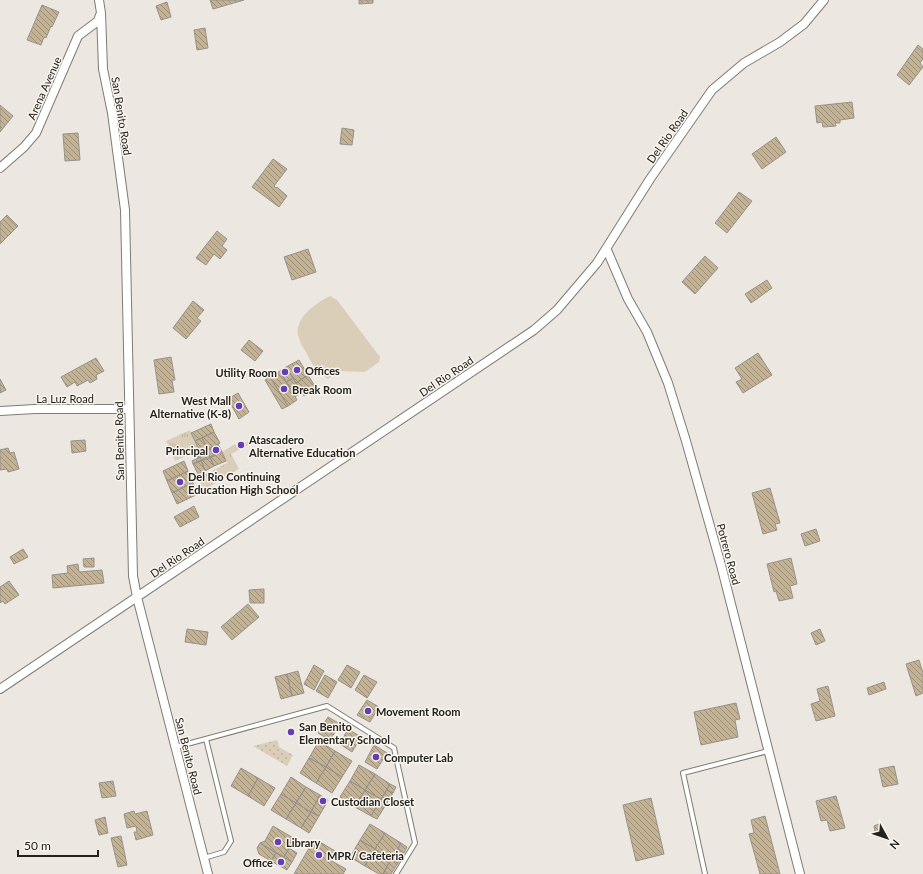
<svg xmlns="http://www.w3.org/2000/svg" width="923" height="874" viewBox="0 0 923 874" font-family="Lato,sans-serif">
<style>
.grass{fill:url(#grass-tufts)}
.park{fill:url(#park-dots)}
.garden{fill:#daceb9}
.building{fill:url(#building-back-hatch);stroke:#96928c}
.lines{fill:none;stroke-linecap:round;stroke-linejoin:round}
.lane-casing{stroke:#7f7b75;stroke-width:6}
.street-casing{stroke:#7f7b75;stroke-width:10}
.lane{stroke:#fff;stroke-width:4}
.street{stroke:#fff;stroke-width:8}
.poi-dot{fill:#623db6;stroke:#f9f5ee;stroke-width:1.5}
.labels{text-anchor:middle;dominant-baseline:central;stroke-width:3;stroke-linejoin:round;paint-order:stroke}
.street-label{font-size:11px;fill:#23221f;stroke:#f9f5ee}
.poi-label{font-size:11px;font-weight:bold;fill:#23221f;stroke:#f9f5ee;text-anchor:start}
</style>
<defs>
<pattern id="grass-tufts" width="24" height="20" patternUnits="userSpaceOnUse"><rect width="24" height="20" fill="#daceb9"/><path d="M3 7l-1-3M5 7V3M7 7l1-3M15 17l-1-3M17 17v-4M19 17l1-3" fill="none" stroke="#bbb19f"/></pattern>
<pattern id="park-dots" width="8" height="8" patternUnits="userSpaceOnUse"><rect width="8" height="8" fill="#daceb9"/><path d="M2 2h.1M6 6h.1" fill="none" stroke="#bbb19f" stroke-width="1.8" stroke-linecap="round"/></pattern>
<pattern id="building-back-hatch" width="6" height="6" patternUnits="userSpaceOnUse"><rect width="6" height="6" fill="#c3b293"/><path d="M-1 5l2 2M0 0l6 6M5-1l2 2" fill="none" stroke="#9e9077"/></pattern>
</defs>
<rect width="100%" height="100%" fill="#ece8e1"/>
<!-- grass -->
<path class="grass" d="M190,430L199,450L175,461L166,441Z
M249,441L250,444L231,454L239,469L204,490L198,478L227,463L222,452L235,444L237,447Z"/>
<!-- park -->
<path class="park" d="M277,740L279,747L293,755L287,766L253,746Z"/>
<!-- garden -->
<path class="garden" d="M330,296L337,300L380,357L379,362L365,372L339,371L328,379C317,373 311,363 306,352C303,348 300,343 299,338C292,319 316,303 330,296Z"/>
<!-- building -->
<path class="building" d="M210,0H244L213,9Z
M359,0H373V3L359,4Z
M167,2L171,17L161,20L156,6Z
M42,5L59,12L52,27L51,26L46,38L44,37L41,45L27,40Z
M205,28L208,48L197,50L194,30Z
M918,45L923,49V59L920,63L923,67L909,85L897,75Z
M852,102L854,118L840,120V123H835L836,126L823,127L822,122L817,123L815,106Z
M0,105L13,116L0,132Z
M342,128L354,130L352,145L340,144Z
M78,133L80,160L65,161L63,134Z
M776,137L786,152L762,169L752,154Z
M273,159L287,169L274,186L276,188L277,187L287,196L279,207L252,187Z
M739,192L752,201L727,233L715,223Z
M7,215L18,226L0,244V222Z
M217,231L227,239L222,246L227,250L220,259L214,254L206,265L196,258Z
M308,249L316,272L292,280L284,257Z
M705,256L718,268L695,294L682,282Z
M767,280L772,288L751,303L745,294Z
M193,301L204,310L197,318L201,321L186,339L173,328Z
M249,340L263,351L255,361L241,350Z
M758,353L772,375L743,393L736,382L742,379L735,368Z
M171,357L175,380H172L174,392L159,394L154,360Z
M96,358L104,371L96,375L97,379L90,383L88,380L77,386L75,382L67,387L61,377Z
M299,360L308,375L296,383L286,367Z
M286,367L290,373L283,377L280,371Z
M280,371L297,400L288,406L270,377Z
M290,373L293,378L286,382L283,377Z
M308,375L316,388L304,396L296,383Z
M270,377L288,406L282,409L265,380Z
M293,378L301,393L295,397L286,382Z
M0,379L6,390L0,393Z
M238,393L249,412L239,419L228,399Z
M211,424L214,432L195,441L191,433Z
M214,432L220,443L208,449L202,438Z
M202,438L208,449L210,448L214,456L193,464L192,461L202,456L195,441Z
M85,440L86,451L72,453L71,441Z
M218,444L222,452L214,456L210,448Z
M8,448L10,453L14,452L19,469L8,472L7,469L0,470V450Z
M199,450L202,456L197,459L194,452Z
M222,452L226,461L214,466L210,457Z
M209,456L214,466L205,471L201,460Z
M201,460L205,471L198,474L193,464Z
M184,461L188,471L167,481L163,471Z
M188,471L193,483L172,493L167,481Z
M193,483L198,494L177,504L172,493Z
M770,488L780,523L775,524L777,530L763,534L752,493Z
M194,506L199,517L180,527L174,517Z
M816,529L820,541L805,546L801,534Z
M23,549L28,557L14,564L10,557Z
M94,558V567H84L83,559Z
M791,558L797,584L790,586L793,598L779,601L776,591L774,592L767,564Z
M78,564L79,572L102,570L104,583L53,588L52,575L68,573L67,566Z
M9,581L19,595L5,604L3,601L0,603V587Z
M264,589V603H250L249,590Z
M248,604L259,617L232,640L221,627Z
M187,629L208,632L206,645L185,642Z
M820,629L825,641L816,645L811,633Z
M919,660L923,673V693L916,696L906,664Z
M314,665L324,671L314,690L304,684Z
M347,665L360,672L351,688L338,680Z
M298,671L304,693L292,696L287,674Z
M287,674L292,696L281,699L275,677Z
M325,675L337,682L328,698L316,691Z
M364,675L377,682L367,698L355,690Z
M884,682L886,689L869,695L867,688Z
M828,686L835,716L816,721L811,704L820,701L817,689Z
M367,700L379,707L370,722L357,715Z
M736,703L740,719L735,720L738,737L701,745L694,712Z
M328,717L340,724L330,740L318,733Z
M348,729L361,737L352,752L340,744Z
M319,741L335,751L326,767L309,758Z
M374,745L387,753L377,769L365,762Z
M335,751L352,761L342,777L326,767Z
M309,758L326,767L316,783L300,773Z
M359,765L375,774L365,790L350,781Z
M894,766L898,784L883,787L879,769Z
M326,767L342,777L332,793L316,783Z
M241,768L258,778L248,796L231,786Z
M375,774L390,784L381,799L365,790Z
M291,777L306,787L296,803L281,794Z
M258,778L275,788L264,806L248,796Z
M113,781L116,796L102,798L99,783Z
M350,781L365,790L355,807L340,797Z
M390,784L396,787L393,793L387,790Z
M306,787L320,795L311,812L296,803Z
M365,790L381,799L371,816L355,807Z
M387,790L393,793L387,803L381,799Z
M281,794L296,803L286,819L271,810Z
M320,795L328,800L325,806L317,801Z
M836,796L845,828L830,831L827,820L821,821L816,801Z
M651,798L664,854L636,861L623,805Z
M381,799L387,803L377,819L371,816Z
M317,801L325,806L319,816L311,812Z
M296,803L311,812L301,828L286,819Z
M134,811L135,814L147,811L153,835L136,840L134,832H137L136,826L127,828L124,814Z
M311,812L319,816L309,833L301,828Z
M765,816L780,874H760L749,834L754,833L751,820Z
M105,817L108,833L99,835L95,820Z
M370,824L385,833L375,849L360,840Z
M879,824L882,835L876,837L874,826Z
M273,826L295,839L284,857L260,843L265,841Z
M385,833L401,843L391,859L375,849Z
M121,836L127,865L118,867L111,838Z
M360,840L375,849L365,866L350,857Z
M320,842L335,851L330,860L346,869L343,874H294L312,843L317,847Z
M260,843L276,853L271,861L259,854L257,848Z
M401,843L407,847L404,853L398,849Z
M289,848L297,853L292,862L284,857Z
M375,849L391,859L383,874H379L365,866Z
M398,849L404,853L398,863L391,859Z
M276,853L292,862L287,870L271,861Z
M391,859L398,863L391,874H383Z"/>
<g class="lines">
<!-- lane casing -->
<g class="lane-casing">
<path id="lane" d="M176,747L327,706L394,748L415,843L396,874
M204,858L224,852L231,841L206,739
M705,874L683,773L768,751"/>
</g>
<!-- street casing -->
<g class="street-casing">
<path id="street" d="M99,0L101,13L103,69L112,113L125,210L133,576L137,597L208,874
M0,168L24,147L36,133L78,36L98,21L100,15
M607,250L628,299L647,332L668,383L686,441L721,565L800,874
M0,411L35,409H129
M0,689L534,330L557,310L597,263L650,179L712,90L744,63L780,42L804,24L824,0"/>
</g>
<!-- lane -->
<use href="#lane" class="lane"/>
<!-- street -->
<use href="#street" class="street"/>
</g>
<!-- markers -->
<g class="poi-dot">
<circle cx="297" cy="370" r="4"/>
<circle cx="285" cy="372" r="4"/>
<circle cx="284" cy="389" r="4"/>
<circle cx="239" cy="406" r="4"/>
<circle cx="241" cy="445" r="4"/>
<circle cx="216" cy="450" r="4"/>
<circle cx="180" cy="482" r="4"/>
<circle cx="368" cy="711" r="4"/>
<circle cx="291" cy="732" r="4"/>
<circle cx="376" cy="757" r="4"/>
<circle cx="323" cy="801" r="4"/>
<circle cx="278" cy="842" r="4"/>
<circle cx="319" cy="855" r="4"/>
<circle cx="281" cy="862" r="4"/>
</g>
<g class="labels">
<!-- street labels -->
<g class="street-label">
<text transform="translate(44 88) rotate(-66)">Arena Avenue</text>
<text transform="translate(122 116) rotate(81)">San Benito Road</text>
<text transform="translate(667 136) rotate(-55)">Del Rio Road</text>
<text transform="translate(446 376) rotate(-34)">Del Rio Road</text>
<text x="65" y="398">La Luz Road</text>
<text transform="translate(119 441) rotate(-91)">San Benito Road</text>
<text transform="translate(729 554) rotate(75)">Potrero Road</text>
<text transform="translate(177 557) rotate(-34)">Del Rio Road</text>
<text transform="translate(189 756) rotate(76)">San Benito Road</text>
</g>
<!-- poi labels -->
<g class="poi-label">
<text x="305" y="370">Offices</text>
<text x="277" y="372" text-anchor="end">Utility Room</text>
<text x="292" y="389">Break Room</text>
<text x="231" y="400" text-anchor="end">West Mall<tspan x="231" dy="13">Alternative (K-8)</tspan></text>
<text x="249" y="439">Atascadero<tspan x="249" dy="13">Alternative Education</tspan></text>
<text x="208" y="450" text-anchor="end">Principal</text>
<text x="188" y="476">Del Rio Continuing<tspan x="188" dy="13">Education High School</tspan></text>
<text x="376" y="711">Movement Room</text>
<text x="299" y="726">San Benito<tspan x="299" dy="13">Elementary School</tspan></text>
<text x="384" y="757">Computer Lab</text>
<text x="331" y="801">Custodian Closet</text>
<text x="286" y="842">Library</text>
<text x="327" y="855">MPR/ Cafeteria</text>
<text x="273" y="862" text-anchor="end">Office</text>
</g>
</g>
<!-- north arrow -->
<g transform="translate(887 838) rotate(130)" stroke="#f9f5ee" stroke-width="3" paint-order="stroke">
<path d="M0-3L7 15L0 10L-7 15Z" fill="#23221f"/>
<text y="-6" font-size="11" font-weight="bold" text-anchor="middle" fill="#23221f">N</text>
</g>
<!-- scale -->
<path d="M18 850v6h80v-6" fill="none" stroke="#23221f" stroke-width="2"/>
<text x="24" y="850" font-size="12" fill="#23221f" stroke="#f9f5ee" stroke-width="3" paint-order="stroke">50 m</text>
</svg>
